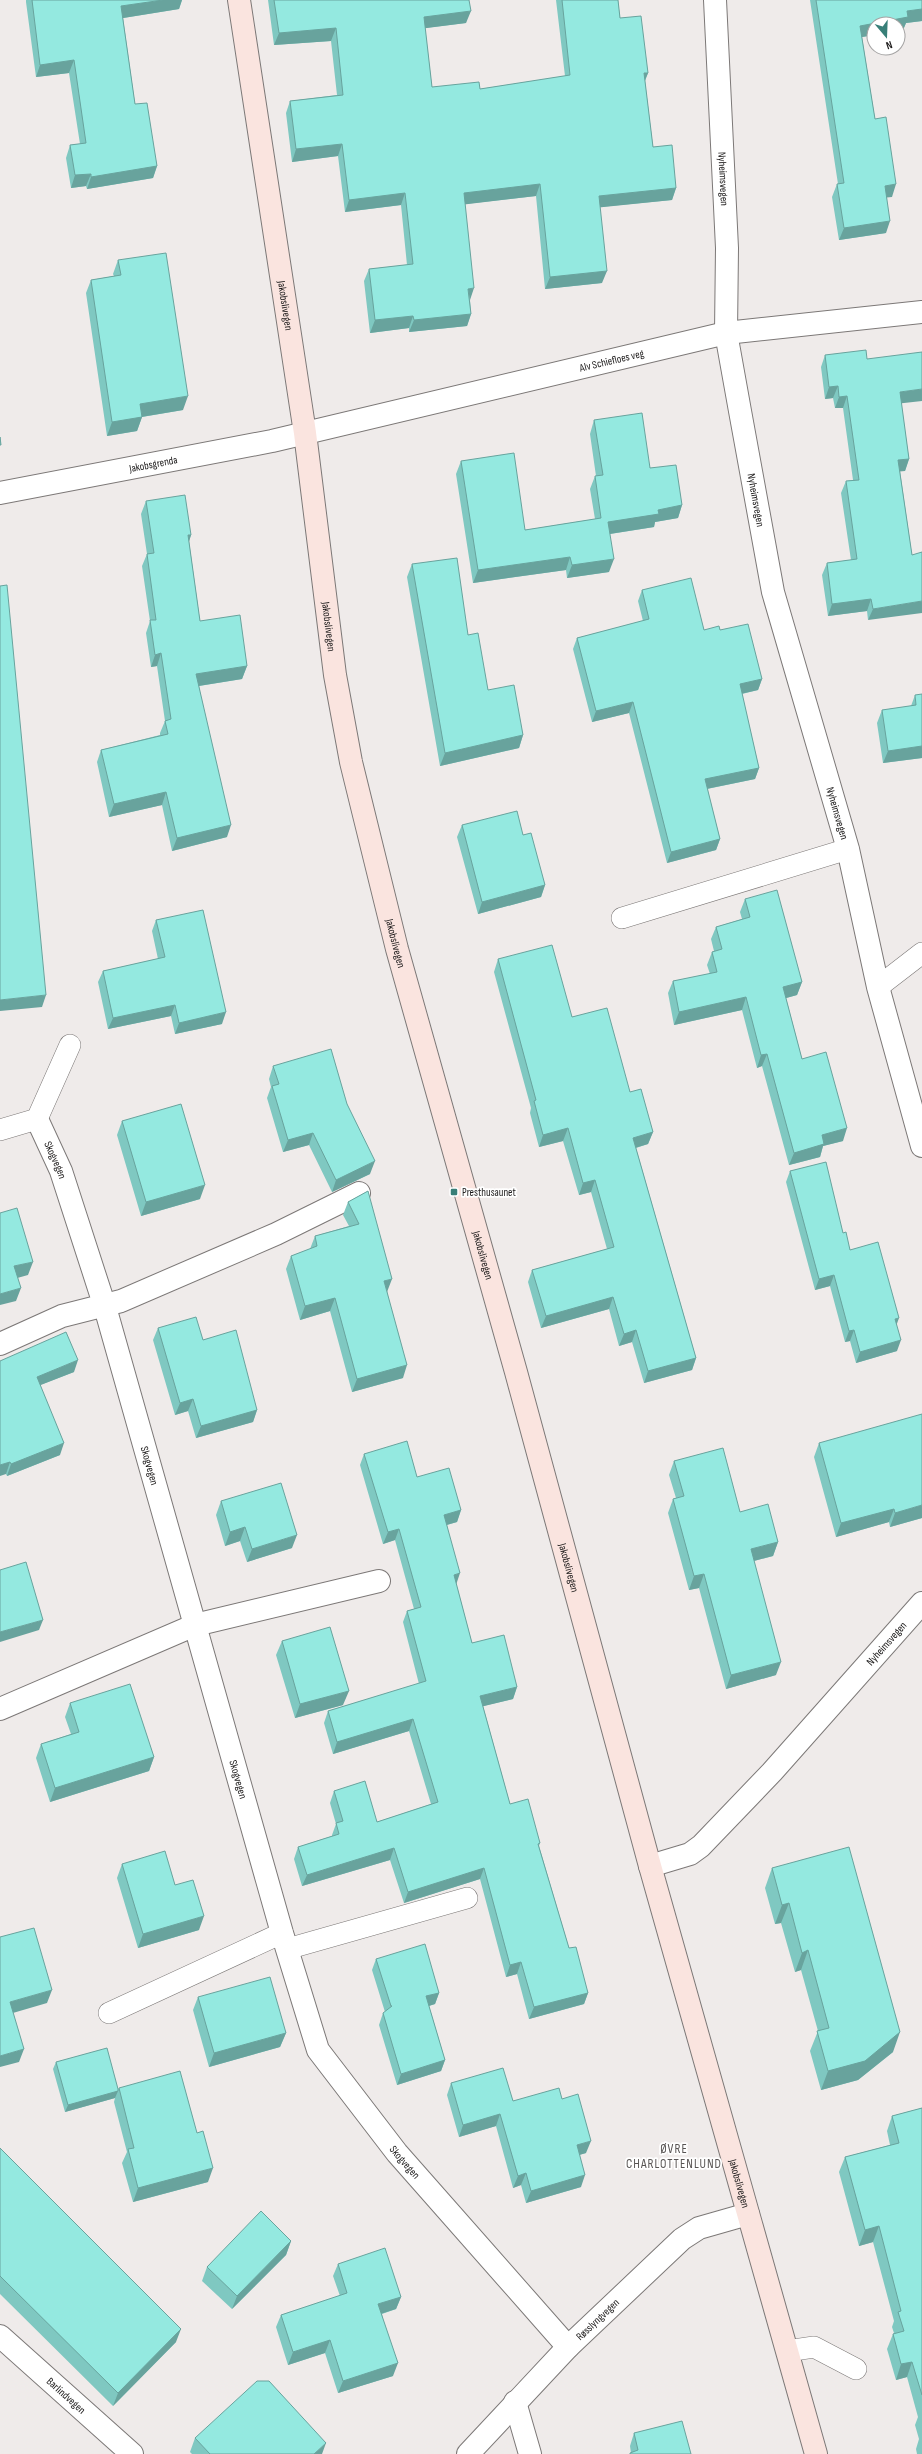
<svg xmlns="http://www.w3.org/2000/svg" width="922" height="2454" viewBox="0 0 922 2454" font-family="'Sofia Sans Condensed',sans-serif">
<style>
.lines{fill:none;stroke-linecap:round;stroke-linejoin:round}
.lane-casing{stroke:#7c7877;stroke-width:22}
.street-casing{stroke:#7c7877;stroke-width:24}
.secondary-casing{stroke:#7c7877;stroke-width:24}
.lane{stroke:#fff;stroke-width:21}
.street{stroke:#fff;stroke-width:22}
.secondary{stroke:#fae4df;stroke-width:22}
.wall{fill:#7fc8c1}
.shaded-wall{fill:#68a39d}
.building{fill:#94e9e0;stroke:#68a39d}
.poi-dot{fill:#387f78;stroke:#fff;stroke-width:1.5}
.labels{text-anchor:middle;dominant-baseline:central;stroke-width:3.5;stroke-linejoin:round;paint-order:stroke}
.street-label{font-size:11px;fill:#1c1a1a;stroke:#fff}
.poi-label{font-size:11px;fill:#1c1a1a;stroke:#fff;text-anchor:start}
.quarter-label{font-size:13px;letter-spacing:1px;fill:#585453;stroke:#fff}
</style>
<rect width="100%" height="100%" fill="#efebea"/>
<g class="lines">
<!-- lane casing -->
<g class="lane-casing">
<path id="lane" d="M622,918L848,849
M878,987L922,953
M0,1130L37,1119L70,1045
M287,1949L467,1898
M109,2013L282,1933
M787,2351L814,2347L856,2369"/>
</g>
<!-- street casing -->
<g class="street-casing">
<g id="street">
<path id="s1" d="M715,0L727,248L726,333L740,411L773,592L848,849L878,987L922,1146"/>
<path id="s2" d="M0,493L272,441L726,333L922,312"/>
<path id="s3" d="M37,1119L61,1171L105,1307L282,1933L318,2050L397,2153L568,2347"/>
<path d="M0,1344L62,1316L121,1301L276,1234L359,1193"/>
<path d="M0,1709L195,1625L379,1581"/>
<path id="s4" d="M650,1866L690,1854L701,1846L772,1772L922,1603"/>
<path id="s5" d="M0,2336L132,2454"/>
<path d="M515,2402L530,2454"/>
<path id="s6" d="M468,2454L568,2347L682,2239L699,2228L748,2214"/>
</g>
</g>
<!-- secondary casing -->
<g class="secondary-casing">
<g id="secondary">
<path id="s7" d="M239,0L305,433L335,675L351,762L397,949L516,1372L650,1866L816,2454"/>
</g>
</g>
<!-- lane -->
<use href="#lane" class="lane"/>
<!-- street -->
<use href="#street" class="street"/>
<!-- secondary -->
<use href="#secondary" class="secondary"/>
</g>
<!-- wall -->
<path class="wall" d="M26,0H182L179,9L123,18L135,104L157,166L153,178L87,189L86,186L71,188L66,158L70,145L80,144L69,73L36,77L26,2Z
M268,0H469L466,23L425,28L432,87L480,89L565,76L556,0H618L620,18L648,73L645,81L653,147L676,188L672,200L600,207L602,283L545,289L536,196L465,204L470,300L471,314L467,326L409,332V328L370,333L364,281L369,269L407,265L401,205L345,212L338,156L292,162L286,113L290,101L337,95L331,41L274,45Z
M810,0H922V21L906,23L903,30L874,24V35L862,37L875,119L892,197H887L886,233L839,240L832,197L837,184H838Z
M118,260L183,410L142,417L137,431L107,436L86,293L91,280L114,276L113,274Z
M825,355L867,359L901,403L909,459L905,471H900L912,555L868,620L867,611L828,616L822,575L827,563L851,560L841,493L846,481L853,480L843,408H835L833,398L825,399L821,367Z
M594,420L650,468L682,505L678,518L655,522L654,527L610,534L609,572L567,578L566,570L473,583L456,474L461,461L525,530L595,519L590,489L595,476H596L590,434Z
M146,501L191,535L189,541L200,621L247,666L242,679L199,686L227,837L172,851L162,805L109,817L97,762L101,750L160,735V733L165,721L157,666L151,667L146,633L150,621L142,566L147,554L141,514Z
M412,564L468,635L488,690L523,735L519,748L440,766L407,577Z
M642,590L704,630H720L762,679L758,690L742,694L759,768L755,779L707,789L720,839L716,850L667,863L629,713L592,722L573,649L577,638L643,621L638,601Z
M915,695L922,758L883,763L877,723L882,710L911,706Z
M462,825L523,835L545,885L541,897L478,914L457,837Z
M745,899L802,982L797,995L786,998L802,1059L843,1141L823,1146L820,1157L789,1165L762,1066L757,1068L742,1010L674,1025L668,993L673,981L710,974L707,965L712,952L714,951L711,939L716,927L742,919L740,912Z
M156,920L222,1024L175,1034L171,1016L108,1029L98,982L103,971L158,959L152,931Z
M498,959L572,1017L630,1092L653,1132L648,1144L636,1148L696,1358L692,1370L644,1383L632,1342L619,1346L609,1309L541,1328L528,1282L532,1270L607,1249L591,1192L579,1195L563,1141L539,1147L530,1113L531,1108L494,972Z
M273,1066L347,1104L370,1174L332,1192L309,1145L283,1152L267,1098L271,1087L269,1079Z
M122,1121L200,1199L141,1216L117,1135Z
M790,1171L843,1233L850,1250L896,1324L897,1351L856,1363L850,1341L845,1342L830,1286L815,1290L786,1182Z
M368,1191L387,1291L403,1378L352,1392L330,1311L300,1320L286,1269L291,1256L310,1249L315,1236L349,1226L343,1215L348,1202Z
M158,1328L257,1410L253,1422L196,1438L188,1411L175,1415L153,1340Z
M0,1361L74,1372L40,1385L60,1455L7,1476L6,1474Z
M819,1443L922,1518L890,1527L889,1522L836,1537L814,1457Z
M364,1454L417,1477L461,1510L457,1522L447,1525L456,1583L472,1643L517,1687L513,1699L483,1706L510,1804L540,1843L539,1846L569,1948L588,1993L584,2004L529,2019L517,1974L506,1977L480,1879L404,1903L390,1860L302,1886L294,1859L298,1847L332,1836V1835L336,1824L330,1803L334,1791L377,1822L431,1804L409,1731L333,1754L324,1723L328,1711L419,1684L403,1622L407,1611L414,1609L395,1540L383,1544L360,1465Z
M674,1461L740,1512L778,1542L773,1556L754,1561L776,1675L726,1689L699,1588L689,1590L668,1513L673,1499L676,1498L669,1475Z
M221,1501L292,1548L247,1562L240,1541L225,1546L216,1515Z
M282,1641L343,1705L295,1718L276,1655Z
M70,1703L154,1757L149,1771L50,1802L36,1758L41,1744L71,1734L65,1717Z
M122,1864L175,1885L199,1930L138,1948L117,1878Z
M772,1868L893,2052L858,2080L821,2090L810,2051L818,2031L801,1970L795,1972L781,1923L775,1924L765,1888Z
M376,1959L439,1993L435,2004L429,2006L445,2060L441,2071L397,2085L379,2025L383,2013L385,2012L372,1970Z
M198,1997L286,2033L280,2047L209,2067L193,2010Z
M56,2062L118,2089L119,2088L208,2182L133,2202L122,2163L127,2152L114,2102L115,2098L65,2112L53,2069Z
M451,2083L513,2101L562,2099L586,2153L579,2155L581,2187L526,2203L521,2185L513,2188L496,2126L459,2137L447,2095Z
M922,2108V2454H917L916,2449L919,2439L915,2425L918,2417L907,2377L896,2380L887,2349L893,2334L894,2333L892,2327L894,2321L873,2242L859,2246L839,2172L845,2157L890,2145L887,2131L892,2116Z
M0,2148L176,2342L113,2406L0,2294Z
M291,2241L286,2255L232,2309L202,2281L207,2267Z
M338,2264L401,2297L396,2309L382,2314L393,2376L338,2393L325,2353L288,2365L276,2327L281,2315L340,2296L333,2276Z
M634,2433L691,2454H630V2453H631L630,2446Z
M195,2438L322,2454H192L190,2452Z"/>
<!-- shaded-wall -->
<path class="shaded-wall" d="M163,0H182L179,9L117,19L121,6Z
M922,9V21L906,23L903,30L898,31V24H874V35L856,38L860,26L907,11Z
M471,11L466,23L419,29L424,17Z
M336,28L331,41L274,45L279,33Z
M74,60L69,73L36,77L40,65Z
M644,73H648L643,85Z
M342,144L338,156L292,162L296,149Z
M157,166L153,178L87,189L91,177Z
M91,174L86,186L71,188L75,175Z
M540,184L536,196L460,205L464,193Z
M896,184L892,197L881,198L885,186Z
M676,188L672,200L594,208L599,196Z
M405,193L401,205L345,212L349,200Z
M890,221L886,233L839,240L844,228Z
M607,271L602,283L545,289L550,277Z
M474,288L470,300L468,289Z
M471,314L467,326L409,332L414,320Z
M413,316L409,328L370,333L375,320Z
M838,386L833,398L825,399L829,387Z
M922,389V401L895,404L900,392Z
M188,396L183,410L135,418L140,404Z
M847,396L843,408H835L839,397Z
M142,417L137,431L107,436L112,422Z
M909,459L905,471L894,472L898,460Z
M682,505L678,518L655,522L654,527L603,535L608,522L658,510Z
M188,535H191L187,548Z
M570,557L566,570L473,583L478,570Z
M614,559L609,572L567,578L572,565Z
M871,599L867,611L828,616L832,604Z
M922,601V613L868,620L873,609Z
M161,653L157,666L151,667L155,655Z
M247,666L242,679L192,687L196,674Z
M762,679L758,690L736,695L740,684Z
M633,702L629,713L592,722L596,711Z
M523,735L519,748L440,766L445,753Z
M922,746V758L883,763L888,751Z
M759,768L755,779L701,790L705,779Z
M166,792L162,805L109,817L114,804Z
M231,825L227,837L172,851L177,838Z
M720,839L716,850L667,863L671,852Z
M545,885L541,897L478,914L482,902Z
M802,982L797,995L779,1000L783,987Z
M46,995L42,1007L0,1011V1000Z
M746,997L742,1010L674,1025L679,1012Z
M175,1005L171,1016L108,1029L113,1018Z
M226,1012L222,1024L175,1034L179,1023Z
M767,1054L762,1066L757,1068L761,1055Z
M568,1128L563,1141L539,1147L543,1135Z
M847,1128L843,1141L823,1146L820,1157L789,1165L794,1153L822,1135Z
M653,1132L648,1144L628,1150L633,1138Z
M313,1133L309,1145L283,1152L288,1140Z
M375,1161L370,1174L332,1192L336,1180Z
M595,1180L591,1192L579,1195L583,1183Z
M205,1185L200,1199L141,1216L146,1202Z
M33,1262L28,1275L10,1280L14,1266Z
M834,1275L830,1286L815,1290L819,1279Z
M392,1279L387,1292L384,1281Z
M21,1288L16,1301L0,1305V1294Z
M613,1297L609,1309L541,1328L546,1316Z
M335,1298L330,1311L300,1320L305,1306Z
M899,1318L895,1329V1319Z
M636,1330L632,1342L619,1346L624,1334Z
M854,1330L850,1341L845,1342L849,1331Z
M901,1340L897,1351L856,1363L860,1352Z
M696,1358L692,1370L644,1383L648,1371Z
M78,1360L74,1372L33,1388L37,1377Z
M407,1365L403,1378L352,1392L357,1379Z
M193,1399L188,1411L175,1415L180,1403Z
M257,1410L253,1422L196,1438L201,1426Z
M64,1443L60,1455L7,1476L11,1464Z
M10,1462L6,1474L0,1476V1465Z
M922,1505V1518L890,1527L895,1513Z
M894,1509L889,1522L836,1537L841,1523Z
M461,1510L457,1522L439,1527L444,1515Z
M245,1527L240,1541L225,1546L230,1532Z
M399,1529L395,1540L383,1544L388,1532Z
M297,1535L292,1548L247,1562L252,1549Z
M778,1542L773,1556L746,1563L751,1549Z
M460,1573L456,1585L454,1575Z
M704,1574L699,1588L689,1590L694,1576Z
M43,1620L39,1630L0,1642V1632Z
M781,1662L776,1675L726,1689L731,1675Z
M517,1687L513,1699L476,1708L480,1696Z
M349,1691L343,1705L295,1718L300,1704Z
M413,1719L409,1731L333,1754L337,1742Z
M154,1757L149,1771L50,1802L55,1788Z
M394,1848L390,1860L302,1886L307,1875Z
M484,1868L480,1879L404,1903L408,1892Z
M789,1903L781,1923L775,1924L782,1905Z
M204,1916L199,1930L138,1948L143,1934Z
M808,1950L801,1970L795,1972L802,1953Z
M521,1962L517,1974L506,1977L510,1965Z
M52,1990L47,2003L6,2015L10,2002Z
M439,1993L435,2004L422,2008L426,1996Z
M588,1993L584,2004L529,2019L534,2007Z
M900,2032L893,2052L858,2080L821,2090L828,2071Z
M286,2033L280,2047L209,2067L214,2053Z
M24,2049L19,2062L0,2067V2056Z
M445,2060L441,2071L397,2085L401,2074Z
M118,2091L115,2098L65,2112L68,2105Z
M500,2114L496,2126L459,2137L463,2125Z
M591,2141L586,2153L572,2157L577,2145Z
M213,2168L208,2182L133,2202L138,2188Z
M526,2173L521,2185L513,2188L518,2176Z
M585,2175L581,2187L526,2203L531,2191Z
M879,2226L873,2242L859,2246L865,2230Z
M291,2241L286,2255L232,2309L237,2296Z
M401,2297L396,2309L374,2316L378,2304Z
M181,2329L176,2342L113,2406L118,2393Z
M330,2340L325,2353L288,2365L293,2352Z
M912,2362L907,2377L896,2380L901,2364Z
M398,2363L393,2376L338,2393L343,2381Z
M326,2443L322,2454H314Z"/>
<!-- building -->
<path class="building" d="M32,0H163L121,6L135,104L147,103L157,166L91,177V174L75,175L70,145L86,143L74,60L40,65Z
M274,0H469L471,11L424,17L432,87L479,82L480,89L570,75L562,0H618L620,18L641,16L648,73H644L653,147L672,145L676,188L599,196L607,271L550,277L540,184L464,193L474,288L468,289L471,314L414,320L413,316L375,320L369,269L413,264L405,193L349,200L342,144L296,149L290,101L343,95L336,28L279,33Z
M816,0H922V9L907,11L908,17L860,26L875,119L886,117L896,184L885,186L890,221L844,228L837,184L844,183Z
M166,253L188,396L140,404L142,417L112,422L91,280L121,275L118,260Z
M866,350L867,359L922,352V389L900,392L909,459L898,460L912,555L922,552V601L873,609L871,599L832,604L827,563L857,559L846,481L859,480L847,396L839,397L838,386L829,387L825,355Z
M642,413L650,468L676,465L682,505L658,510L659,514L608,522L614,559L572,565L570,557L478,570L461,461L514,453L525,530L601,518L595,476L603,475L594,420Z
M0,437L1,445H0Z
M185,495L191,535H188L200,621L240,615L247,666L196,674L231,825L177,838L166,792L114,804L101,750L168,734L165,721L171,719L161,653L155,655L150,620H156L147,554L154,553L146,501Z
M457,558L468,635L478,633L488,690L514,685L523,735L445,753L412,564Z
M691,578L704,630L719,626L720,630L748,624L762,679L740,684L759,768L705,779L720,839L671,852L633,702L596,711L577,638L649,619L642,590Z
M7,585L46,995L0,1000V586Z
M922,694V746L888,751L882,710L916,705L915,695Z
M517,811L523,835L531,833L545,885L482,902L462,825Z
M777,890L802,982L783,987L802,1059L826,1052L847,1128L822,1135L824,1144L794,1153L767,1054L761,1055L746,997L679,1012L673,981L717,972L712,952L722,949L716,927L750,917L745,899Z
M203,910L226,1012L179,1023L175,1005L113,1018L103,971L165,957L156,920Z
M552,945L572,1017L607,1008L630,1092L641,1089L653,1132L633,1138L696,1358L648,1371L636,1330L624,1334L613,1297L546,1316L532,1270L614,1247L595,1180L583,1183L568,1128L543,1135L534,1101L536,1100L498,959Z
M331,1049L347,1104L375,1161L336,1180L313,1133L288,1140L272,1086L279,1084L273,1066Z
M181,1104L205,1185L146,1202L122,1121Z
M826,1162L843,1233L846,1232L850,1250L878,1242L899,1318L895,1319L901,1340L860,1352L854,1330L849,1331L834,1275L819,1279L790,1171Z
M368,1191L392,1279L384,1281L407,1365L357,1379L335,1298L305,1306L291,1256L317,1246L315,1236L359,1224L348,1202Z
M17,1208L33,1262L14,1266L21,1288L0,1294V1213Z
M196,1317L203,1340L236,1330L257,1410L201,1426L193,1399L180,1403L158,1328Z
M66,1332L78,1360L37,1377L64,1443L11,1464L10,1462L0,1465V1361Z
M922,1414V1505L895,1513L894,1509L841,1523L819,1443Z
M407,1441L417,1477L449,1468L461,1510L444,1515L460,1573L454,1575L472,1643L504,1635L517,1687L480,1696L510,1804L528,1799L540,1843L538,1844L569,1948L576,1947L588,1993L534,2007L521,1962L510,1965L484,1868L408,1892L394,1848L307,1875L298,1847L339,1834L336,1823L343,1821L334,1791L365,1781L377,1822L438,1802L413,1719L337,1742L328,1711L426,1681L407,1611L421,1607L399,1529L388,1532L364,1454Z
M723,1448L740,1512L768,1504L778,1542L751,1549L781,1662L731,1675L704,1574L694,1576L673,1499L684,1496L674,1461Z
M281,1483L297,1535L252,1549L245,1527L230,1532L221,1501Z
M26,1562L43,1620L0,1632V1570Z
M330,1627L349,1691L300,1704L282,1641Z
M130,1684L154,1757L55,1788L41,1744L79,1732L70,1703Z
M849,1847L900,2032L865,2061L828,2071L817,2031L829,2028L808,1950L802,1953L789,1903L782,1905L772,1868Z
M165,1851L175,1885L193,1880L204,1916L143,1934L122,1864Z
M34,1928L52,1990L10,2002L24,2049L0,2056V1937Z
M425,1944L439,1993L426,1996L445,2060L401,2074L383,2013L392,2006H391L376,1959Z
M270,1977L286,2033L214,2053L198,1997Z
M107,2048L118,2089V2091L68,2105L56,2062Z
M503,2068L513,2101L559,2088L562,2099L578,2094L591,2141L577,2145L585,2175L531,2191L526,2173L518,2176L500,2114L463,2125L451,2083Z
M180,2071L197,2133L203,2131L213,2168L138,2188L128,2149L134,2148L119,2088Z
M922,2108V2395L912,2362L901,2364L893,2334L904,2331L898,2312L901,2311L879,2226L865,2230L845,2157L899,2143L892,2116Z
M0,2148L181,2329L118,2393L0,2276Z
M261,2211L291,2241L237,2296L207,2267Z
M385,2248L401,2297L378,2304L398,2363L343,2381L330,2340L293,2352L281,2315L347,2293L338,2264Z
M257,2381H269L326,2443L314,2454H210L195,2438Z
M682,2421L691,2454H630V2453L638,2450L634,2433Z"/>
<!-- markers -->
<rect class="poi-dot" x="450" y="1188" width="8" height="8" rx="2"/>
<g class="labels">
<!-- street labels -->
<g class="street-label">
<text stroke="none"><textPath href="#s1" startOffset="179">Nyheimsvegen</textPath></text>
<text stroke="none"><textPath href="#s7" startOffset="309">Jakobslivegen</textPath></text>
<text stroke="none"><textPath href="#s2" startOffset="626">Alv Schiefloes veg</textPath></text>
<text stroke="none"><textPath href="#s2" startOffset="156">Jakobsgrenda</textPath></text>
<text stroke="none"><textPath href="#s1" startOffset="503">Nyheimsvegen</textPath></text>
<text stroke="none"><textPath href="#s7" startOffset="633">Jakobslivegen</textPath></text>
<text stroke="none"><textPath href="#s1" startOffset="827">Nyheimsvegen</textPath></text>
<text stroke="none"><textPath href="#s7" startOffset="957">Jakobslivegen</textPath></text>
<text stroke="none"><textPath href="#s3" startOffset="45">Skogvegen</textPath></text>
<text stroke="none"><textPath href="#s7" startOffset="1281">Jakobslivegen</textPath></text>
<text stroke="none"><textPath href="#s3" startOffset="365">Skogvegen</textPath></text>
<text stroke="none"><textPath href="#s7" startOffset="1605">Jakobslivegen</textPath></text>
<text stroke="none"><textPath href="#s4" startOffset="330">Nyheimsvegen</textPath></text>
<text stroke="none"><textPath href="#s3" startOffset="691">Skogvegen</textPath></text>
<text stroke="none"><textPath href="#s3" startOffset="1115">Skogvegen</textPath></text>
<text stroke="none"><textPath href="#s7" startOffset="2244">Jakobslivegen</textPath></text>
<text stroke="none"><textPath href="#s6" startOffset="187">Røsslyngvegen</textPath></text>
<text stroke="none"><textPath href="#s5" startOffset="89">Barlindvegen</textPath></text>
</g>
<!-- poi labels -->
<g class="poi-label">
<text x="462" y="1192">Presthusaunet</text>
</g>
<!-- quarter labels -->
<g class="quarter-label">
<text x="674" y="2149">ØVRE<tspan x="674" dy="15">CHARLOTTENLUND</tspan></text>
</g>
</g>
<!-- north arrow -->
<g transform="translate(886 36) rotate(161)"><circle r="19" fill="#ffffff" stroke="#a4a3a3"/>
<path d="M0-3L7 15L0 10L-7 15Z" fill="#387f78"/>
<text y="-6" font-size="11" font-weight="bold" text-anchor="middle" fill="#1c1a1a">N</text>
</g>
</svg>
